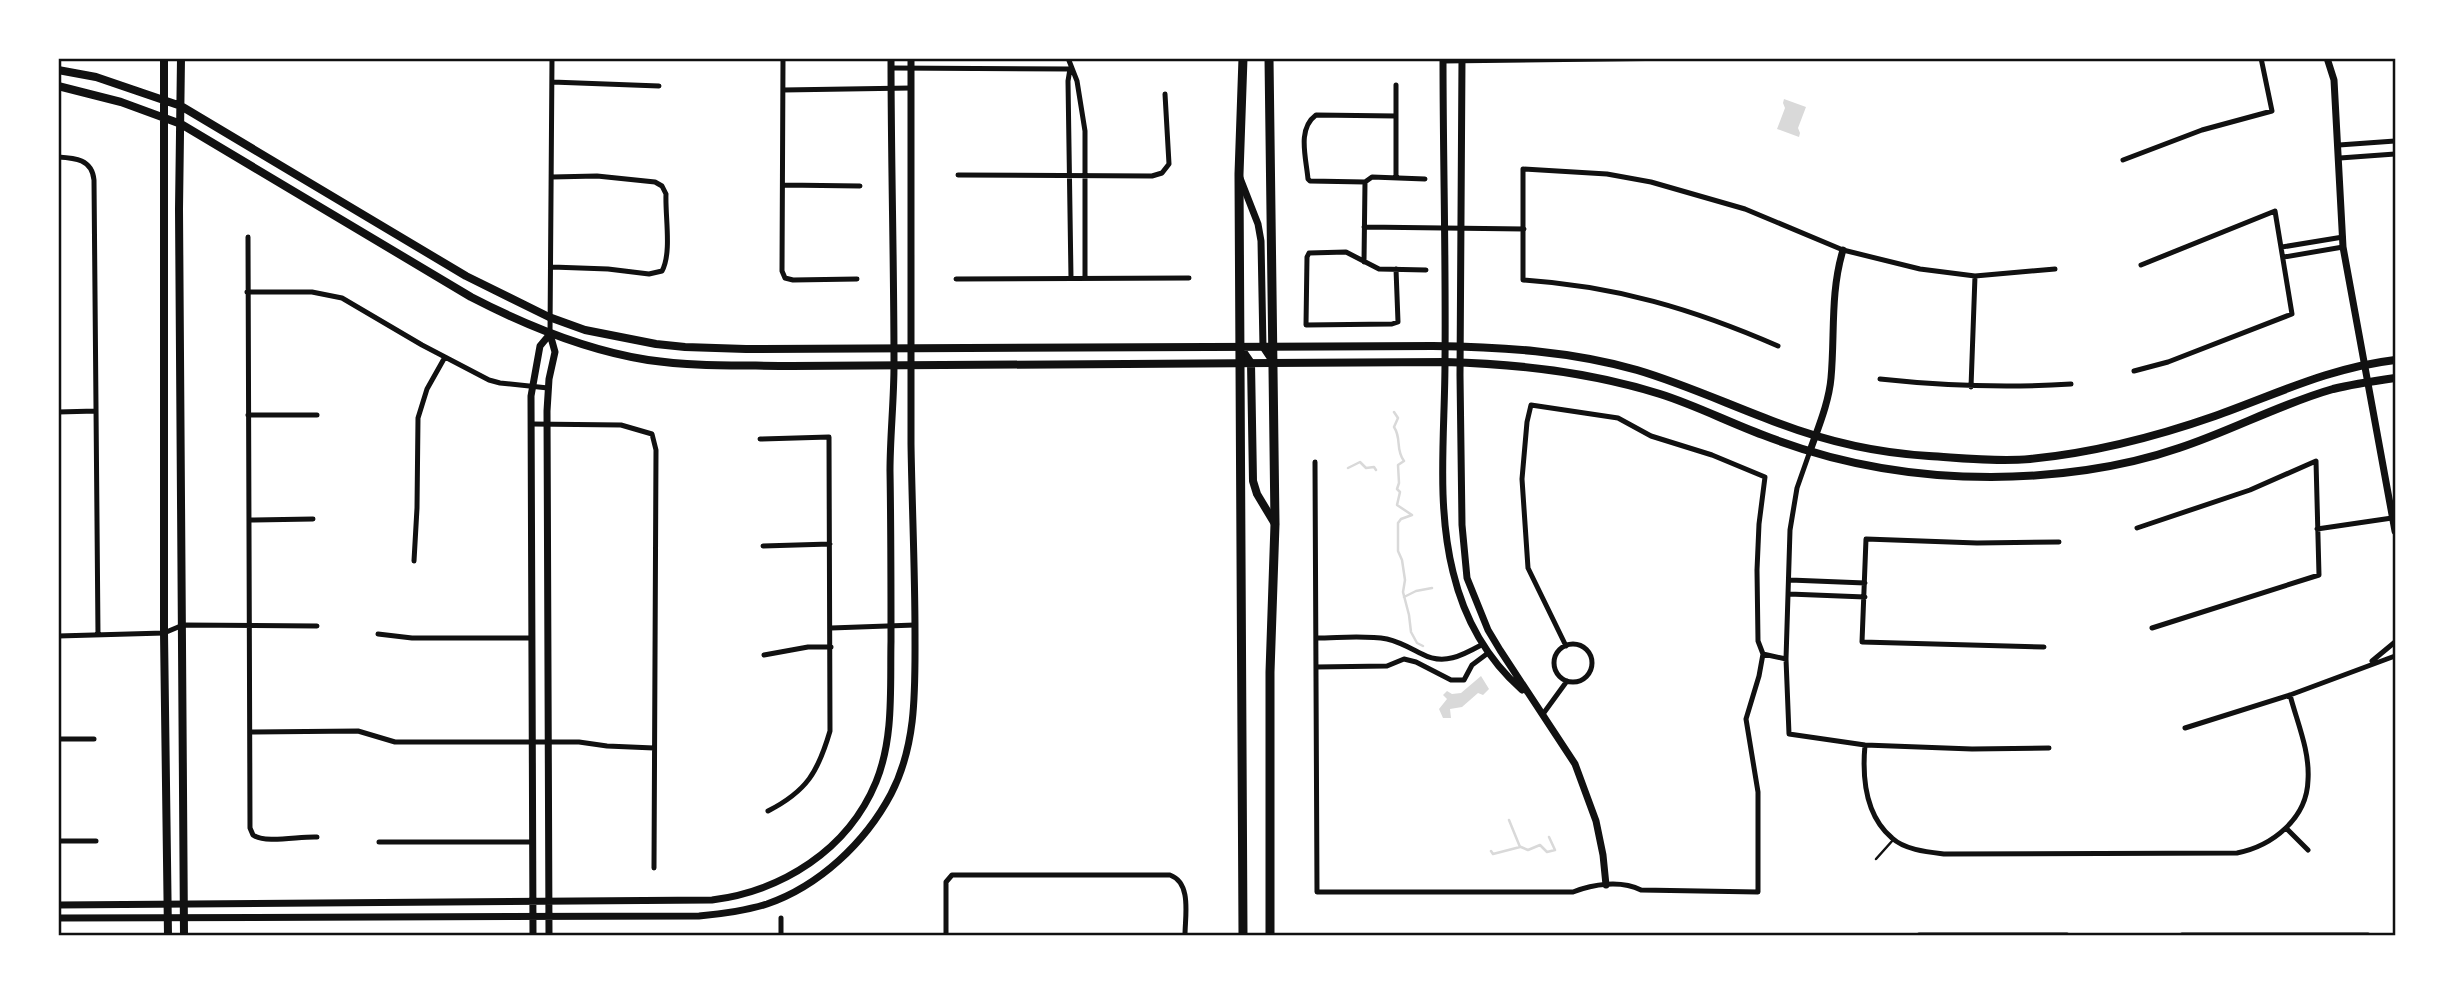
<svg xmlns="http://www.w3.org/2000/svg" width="2453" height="993" viewBox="0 0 2453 993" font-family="'Source Serif 4',serif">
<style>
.water{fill:#d9d9d9}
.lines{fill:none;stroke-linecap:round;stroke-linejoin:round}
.stream{stroke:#d9d9d9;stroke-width:2.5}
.service{stroke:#111;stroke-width:2.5}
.minor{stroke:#111;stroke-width:5}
.tertiary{stroke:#111;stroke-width:7}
.secondary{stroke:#111;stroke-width:8}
.primary{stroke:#111;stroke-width:9}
.neatline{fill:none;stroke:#111;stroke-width:2.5}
</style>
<rect width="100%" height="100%" fill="#fff"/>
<!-- water -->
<path class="water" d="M1784,99L1806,107L1798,128L1800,133L1799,137L1777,129L1785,108L1783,103Z
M1481,676L1489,689L1483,695L1478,693L1462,707L1450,709L1451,718H1443L1439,709L1447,699L1443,695L1447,691L1452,694L1461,693Z"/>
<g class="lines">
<!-- stream -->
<path class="stream" d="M1394,412L1398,418L1394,427C1402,439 1395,449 1404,461L1398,465L1399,483L1397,489L1400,492L1397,505L1412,515L1401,519L1398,523V551L1402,560L1405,580L1403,592L1409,615L1411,632L1417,643L1423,646
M1348,468L1360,462L1366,468L1374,467L1376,470
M1404,597L1416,591L1432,588
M1521,847L1528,850L1540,845L1547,852L1555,850L1549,837
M1491,851L1493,854L1520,847L1509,820"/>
<!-- service -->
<path class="service" d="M1876,859L1893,840"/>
<!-- minor -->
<path class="minor" d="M783,58L782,271L785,278L793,280L857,279
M1068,58L1077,81L1085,131V278
M1443,61L1686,58
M891,68L1070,69
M1070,69L1068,81L1071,278
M552,82L659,86
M1396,85V178
M783,90L911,88
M1396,116L1316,115C1297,129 1306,157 1308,179L1310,181L1365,182L1372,177L1425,179
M2339,145L2395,141
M58,157C75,158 92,159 94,180L98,635
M2340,158L2395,154
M2123,160L2202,130L2272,111L2261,58
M958,175L1152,176L1162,173L1169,164L1165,94
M552,177L597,176L655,182L662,186L666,194C665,216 672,253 662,271L649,274L608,269L552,267
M783,185L860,186
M1364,227L1524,229
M248,237L250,828L253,835C265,844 300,836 317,837
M2282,247L2343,237
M2284,257L2343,247
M1364,262L1365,182
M1396,269L1398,322L1392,324L1306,325L1307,257L1309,253L1346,252L1379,269L1426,270
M956,279L1189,278
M247,292H312L342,298L422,345L489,380L500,383L548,388
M550,334L552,58
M1778,346C1693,309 1616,286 1523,280V169L1607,174L1651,182L1745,209L1843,250L1920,269L1975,276L2055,269
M2134,371L2168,362L2292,314L2275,211L2141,265
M1880,379C1945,386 2007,388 2071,384
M1971,387L1975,276
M58,412L96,411
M248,415H317
M532,424L621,425L652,434L656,450L654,868
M760,439L829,437L830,731C818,772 807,791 768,811
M1810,451L1797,488L1790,530L1786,659L1789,734L1865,745L1972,749L2049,748
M1315,462L1317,892H1573C1593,884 1621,880 1641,890L1758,892V792L1746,719L1759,676L1763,654L1758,641L1757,570L1759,524L1765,477L1712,455L1651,436L1618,418L1531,405L1527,422L1522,479L1528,568L1566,646
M249,520L313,519
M2137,528L2250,490L2316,461L2319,575L2152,628
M2317,529L2392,518
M763,546L830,544
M414,561L417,508L418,418L427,389L445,357
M1790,580L1865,583
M1789,594L1865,597
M831,628L915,625
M378,634L412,638H532
M58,636L164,633L183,625L317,626
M1316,638C1339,638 1364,635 1387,639C1400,642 1410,648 1422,654C1444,666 1463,655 1483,644
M1554 663a19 19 0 1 1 38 0a19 19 0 1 1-38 0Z
M2044,647L1862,642L1866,539L1977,543L2059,542
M1763,654L1786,659
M764,655L808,647H831
M2372,661L2395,642
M1316,667L1387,666L1404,659L1416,662L1451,680H1464L1472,665L1488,653
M1543,714L1567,681
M2185,728L2290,695L2395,656
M250,732L358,731L395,742H579L607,746L654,748
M58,739H94
M1865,745C1862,778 1865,815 1892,838C1905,850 1928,852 1945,854L2237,853C2272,846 2307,819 2308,780C2310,751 2297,722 2290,695
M2286,828L2308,850
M58,841H96
M379,842H533
M781,935V918
M946,935V882L952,875H1170C1192,883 1185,916 1185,935
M1919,935H2067
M2182,935H2368"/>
<!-- tertiary -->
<path class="tertiary" d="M1443,58C1443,159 1446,260 1445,361C1445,431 1436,504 1453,572C1464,618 1487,659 1522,690
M1462,58L1460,375L1462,525L1467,578L1488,630L1500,650L1575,764L1596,821L1603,855L1606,885
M2327,58L2334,80L2343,247L2395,531
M1240,178L1258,224L1261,241L1263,347L1273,362
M1810,451C1818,428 1829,402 1831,378C1835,335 1830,293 1843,250
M58,905L712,900C782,891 848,850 876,782C894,738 890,688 891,641C891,584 891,528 890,471C890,436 894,401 894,365C894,263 891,160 891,58
M58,918L699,916C722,914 745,911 767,904C819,886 865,843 891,794C917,744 915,689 915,634C915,570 912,507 911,444C910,315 912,186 911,58
M533,935L531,396L540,346L550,334
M549,935L547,411L549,379L555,352L550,334"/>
<!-- secondary -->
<path class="secondary" d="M164,58V633L168,935
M181,58L179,209L184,935
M58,70L96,77L181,106L466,276L549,317L585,330L656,344L685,347L746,349L1433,346C1502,347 1570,351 1637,370C1681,383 1723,402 1765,418C1817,439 1874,453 1929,456C1962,458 1997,462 2030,459C2092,453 2155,437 2215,416C2277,394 2328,368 2395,360
M58,86L121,102L181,124L471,297C527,326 585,350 648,360C695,367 744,365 792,366L1445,362C1519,364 1589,372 1660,394C1695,405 1728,422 1763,435C1837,464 1911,477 1991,477C2053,477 2121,468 2179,448C2231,431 2280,404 2333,389C2353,384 2374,381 2395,378
M1240,347L1251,363L1253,481L1257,494L1275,524"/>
<!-- primary -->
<path class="primary" d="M1243,58L1239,174L1243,935
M1269,58L1275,524L1270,672V935"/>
</g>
<!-- border -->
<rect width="2453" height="993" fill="none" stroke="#ffffff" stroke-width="119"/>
<rect x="60" y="60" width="2334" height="874" class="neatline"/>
</svg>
